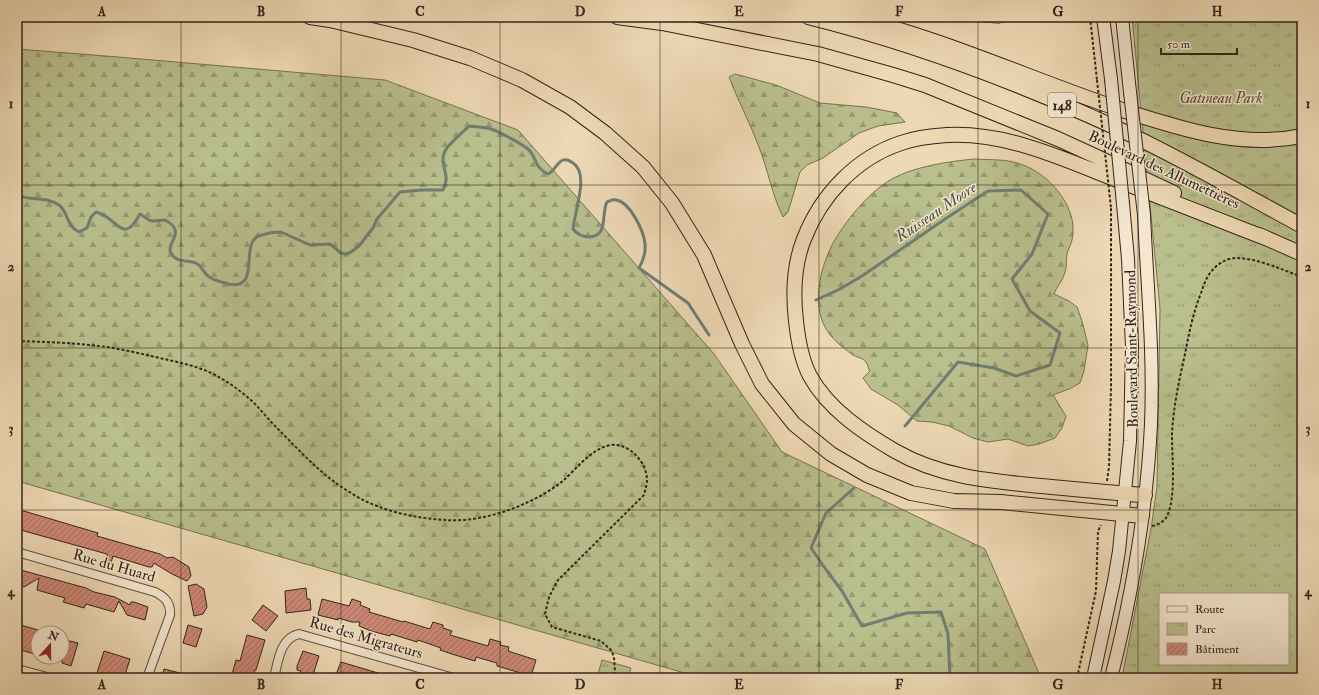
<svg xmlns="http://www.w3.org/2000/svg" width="1319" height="695" viewBox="0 0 1319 695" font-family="'IM FELL Double Pica',serif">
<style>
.forest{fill:url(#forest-firs);stroke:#767254}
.park{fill:url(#park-tufts);stroke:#767254;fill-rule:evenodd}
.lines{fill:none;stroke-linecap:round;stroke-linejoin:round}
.stream{stroke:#707e74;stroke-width:3}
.building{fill:url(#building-hatch);stroke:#32241c}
.service-casing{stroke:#615142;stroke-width:5.5}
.minor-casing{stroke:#615142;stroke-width:10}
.tertiary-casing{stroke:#615142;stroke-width:12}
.secondary-casing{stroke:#32241c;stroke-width:14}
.trunk-casing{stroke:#32241c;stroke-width:16}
.path{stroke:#32241c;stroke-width:2;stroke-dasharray:3 2;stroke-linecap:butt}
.service{stroke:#f4e6cf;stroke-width:4}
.minor{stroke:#f4e6cf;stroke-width:8}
.tertiary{stroke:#f4e6cf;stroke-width:10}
.secondary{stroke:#f4e6cf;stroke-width:12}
.trunk{stroke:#eed9b5;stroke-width:14}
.secondary-bridge-casing{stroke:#32241c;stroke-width:14;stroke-linecap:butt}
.path-bridge{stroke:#32241c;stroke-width:2;stroke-dasharray:3 2;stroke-linecap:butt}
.secondary-bridge{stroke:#f4e6cf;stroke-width:12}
.grid{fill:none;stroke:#32241c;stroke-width:1;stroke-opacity:0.55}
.labels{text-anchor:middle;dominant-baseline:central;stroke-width:3;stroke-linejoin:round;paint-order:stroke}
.shield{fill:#f4e6cf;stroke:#6c5e52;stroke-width:1}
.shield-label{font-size:14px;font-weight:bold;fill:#32241c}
.park-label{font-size:15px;font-style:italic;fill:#544b38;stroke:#f4e6cf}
.street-label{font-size:15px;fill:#32241c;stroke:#f4e6cf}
.water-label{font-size:16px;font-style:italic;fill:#515148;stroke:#f4e6cf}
.neatline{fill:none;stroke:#32241c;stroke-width:1.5}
.grid-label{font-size:13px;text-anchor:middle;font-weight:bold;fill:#32241c}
</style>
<defs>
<pattern id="forest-firs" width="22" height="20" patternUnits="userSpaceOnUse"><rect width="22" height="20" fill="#b9bf8d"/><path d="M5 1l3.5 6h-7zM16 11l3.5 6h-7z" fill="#979b72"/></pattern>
<pattern id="park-tufts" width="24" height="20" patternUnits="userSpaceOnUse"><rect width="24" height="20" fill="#b9bf8d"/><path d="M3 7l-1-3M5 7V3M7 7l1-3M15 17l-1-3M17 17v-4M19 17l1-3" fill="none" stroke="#979b72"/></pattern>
<pattern id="building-hatch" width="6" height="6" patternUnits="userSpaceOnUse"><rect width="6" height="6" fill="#cf8979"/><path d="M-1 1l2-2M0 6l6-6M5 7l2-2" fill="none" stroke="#a97062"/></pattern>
</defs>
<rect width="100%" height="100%" fill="#eed9b5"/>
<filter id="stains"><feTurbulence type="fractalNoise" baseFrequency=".005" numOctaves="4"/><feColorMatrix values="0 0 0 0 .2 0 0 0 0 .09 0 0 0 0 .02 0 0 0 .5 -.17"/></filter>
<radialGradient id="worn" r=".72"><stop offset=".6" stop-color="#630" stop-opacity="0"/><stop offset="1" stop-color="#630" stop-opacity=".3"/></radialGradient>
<!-- forest -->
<path class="forest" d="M17,49L118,57L385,80L518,130L714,354L782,452L985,549L1041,678H702L17,481Z
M735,74L776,85L820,103L866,107L897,113L905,122L878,126L859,133L823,158L807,165L800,172L788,212L783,217C772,195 768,170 759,147C750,123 738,101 729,77Z
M974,159C987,160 1001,159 1013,162C1045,168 1080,206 1072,240C1071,245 1068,249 1067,254C1066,261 1067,269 1064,275C1062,282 1056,287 1054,294L1069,301L1077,307L1082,321L1088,345L1084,371L1080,383L1069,389L1053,395L1066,416L1062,428L1055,438L1039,444L1028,446L1008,439L988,442L973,438L949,426L932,422L917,421L898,405L871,389L863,378L870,371C868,367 867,362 864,360C861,358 857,357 853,355C842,347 830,338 824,325C814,304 819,275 828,254C837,230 869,191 892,179C912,167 951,161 974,159Z"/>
<!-- park -->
<path class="park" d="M1132,17H1302V678H1122L1151,529L1157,487L1160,309ZM1160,594H1288V664H1160Z
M602,660L631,668L628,678H597Z"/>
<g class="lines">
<!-- stream -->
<path class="stream" d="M17,195C30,201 46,196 59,205C69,213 66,226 79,232L87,228L91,217L96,212C118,217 122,247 140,214L149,220L153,221L165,220C188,232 165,243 171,253C176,263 187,260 196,263C202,266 203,272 208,276C212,280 222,282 228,284C258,290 244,254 253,241C256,236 261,235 266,234C271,232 275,232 281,232L310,245L330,244L341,253L346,254L351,252L359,246L373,228L377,219L400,192L422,190H443C452,174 438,165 445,151C449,143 462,133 469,126C476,127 484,127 491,129C498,131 524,145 529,150C538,160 533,166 548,174C555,171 558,160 564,160C567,159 570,161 573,163C590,174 574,213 573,229C577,234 582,237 589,237C609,237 601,212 607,202C610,201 613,199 616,200C630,202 644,231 645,244C646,253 643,261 639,268L688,303L709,335
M816,300L840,289L862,276L948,217L988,191L1021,190L1048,214L1032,254L1012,279L1030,311L1060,333L1050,365L1016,376L994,368L958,362L905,426
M854,488L826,513L811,548L827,571L842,591L862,626L907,613L941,612L948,634L950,678"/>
</g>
<!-- building -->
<path class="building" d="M17,509L98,533L97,536L160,554L167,558L173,557L189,567L191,576L187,581L172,574L154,563L152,567H149L113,556L110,566L107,554L17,529Z
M17,569L86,588L94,592L115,597L130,605L131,602H134L145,606L148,607L145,620L127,615L119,601L114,612L86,604L84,608L63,602L65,598L37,590L39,578L24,587L17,585Z
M196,584L204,589L207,607L203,614L194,616L188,586Z
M306,588L307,599H310L311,610L286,613L285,591Z
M322,599L349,606L352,599L361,602L360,605L370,609L369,612L403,622L404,621L430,629L433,622L443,625V628L452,631L450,635L488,646L490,639L501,642L500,645L509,647L508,651L536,660L531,676L497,666V663L476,657L475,661L455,655L440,650L441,648L418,640L417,642L391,634L390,636L371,631L359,626L360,622H352L338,618V620L318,615Z
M263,605L278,616L266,631L252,620Z
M17,624L38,630V655L17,649Z
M188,625L202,629L196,647L183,643Z
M247,635L265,640L256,670H255L252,678H231L236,660L240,661Z
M62,639L78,643L71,666L62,663Z
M104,651L130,659L124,678H114L97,673Z
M303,651L319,656L312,678H298L301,671L297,670V666Z
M341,662L388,676V678H338L339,673L337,672Z
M164,669L188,675L187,678H162Z"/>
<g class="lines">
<!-- service casing -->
<g class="service-casing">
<path id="service" d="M969,17L977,19L999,21L1011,17"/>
</g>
<!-- minor casing -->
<g class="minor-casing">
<path id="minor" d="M17,552L155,592C165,597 171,603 170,615L147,678
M274,678C278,662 280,638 299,634L454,678"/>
</g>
<!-- tertiary casing -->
<g class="tertiary-casing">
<path id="tertiary" d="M17,670L47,678"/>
</g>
<!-- secondary casing -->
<g class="secondary-casing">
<path id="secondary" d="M1103,17L1111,79
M1122,17L1130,92
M1093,678L1114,581L1119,551L1130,441L1132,347L1128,259L1123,204
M1111,678C1132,595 1147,509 1151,424C1154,354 1147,284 1144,215"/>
</g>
<!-- trunk casing -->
<g class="trunk-casing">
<path id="trunk" d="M310,17L330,20L413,40L470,58L522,80L570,107L605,133L643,167L672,203L704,255L742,344L762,384L794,424L831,454L867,475L911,493L954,501L1001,502L1142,516
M617,17L662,23L818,54L893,75L925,85L1058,139L1093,155L1174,193
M808,17C916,44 1022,84 1123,131C1184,160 1243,194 1302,226
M853,17C944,39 1030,79 1119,109C1178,128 1239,149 1302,136
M1259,235L1302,254
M1145,495C1110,493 1075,489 1041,486C990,481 940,477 895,451C864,433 828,409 810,376C801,359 798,340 796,321C793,295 794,264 804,239C821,195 856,158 901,143C915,138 932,136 947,135C1007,132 1063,159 1117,180C1167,200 1217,219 1268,239"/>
</g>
<!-- path -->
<path class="path" d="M1090,17L1097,80
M17,341C49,342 82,343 113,348C130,351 147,355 164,359C182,363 201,367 217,376C230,383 242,392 253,402C261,410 268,419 276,427C299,450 322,476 351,493C379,511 414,518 446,520C484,523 535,504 564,480C577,468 592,448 611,445C630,443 647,463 647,480C647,485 645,490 644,495L558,580L549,597L545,614L552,627L601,641L611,650L614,657L615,672L613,678
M1107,481L1109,467L1111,387V208
M1152,526C1159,524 1165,522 1168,514C1176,493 1172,458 1172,435C1173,408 1179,381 1185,354C1189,333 1193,313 1201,293C1203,287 1205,281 1208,276C1213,268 1220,262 1229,259C1248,254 1283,270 1302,277
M1077,678L1096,591L1098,531L1101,525"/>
<!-- service -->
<use href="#service" class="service"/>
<!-- minor -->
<use href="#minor" class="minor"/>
<!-- tertiary -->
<use href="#tertiary" class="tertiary"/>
<!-- secondary -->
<use href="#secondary" class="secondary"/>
<!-- trunk -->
<use href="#trunk" class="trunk"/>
<!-- secondary-bridge casing -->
<g class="secondary-bridge-casing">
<path id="secondary-bridge" d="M1111,79L1123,204
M1130,92L1144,215"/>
</g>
<!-- path-bridge -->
<path class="path-bridge" d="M1097,80L1111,208"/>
<!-- secondary-bridge -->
<use href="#secondary-bridge" class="secondary-bridge"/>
</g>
<!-- grid -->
<path class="grid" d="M181,17V678M341,17V678M500,17V678M660,17V678M819,17V678M978,17V678M1138,17V678M17,185H1302M17,348H1302M17,510H1302"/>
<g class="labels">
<!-- shield labels -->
<rect class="shield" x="1048" y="93" width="28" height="24" rx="3"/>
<g class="shield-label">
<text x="1062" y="105">148</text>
</g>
<!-- park labels -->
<g class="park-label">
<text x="1221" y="98">Gatineau Park</text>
</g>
<!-- street labels -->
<g class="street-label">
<text transform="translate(1164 170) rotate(25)">Boulevard des Allumettières</text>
<text transform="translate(1132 349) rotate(-91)">Boulevard Saint-Raymond</text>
<text transform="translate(114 566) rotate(16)">Rue du Huard</text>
<text transform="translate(366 638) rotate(16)">Rue des Migrateurs</text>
</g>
<!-- water labels -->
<g class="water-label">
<text transform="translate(936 212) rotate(-34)">Ruisseau Moore</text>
</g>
</g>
<!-- margin -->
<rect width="1319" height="695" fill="none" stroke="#eed9b5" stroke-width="44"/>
<!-- legend -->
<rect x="1159" y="593" width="130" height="72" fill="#f4e6cf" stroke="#a69887"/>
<rect x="1167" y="606" width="20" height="6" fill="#f4e6cf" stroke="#a69887"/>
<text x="1195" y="613" font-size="12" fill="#32241c">Route</text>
<rect x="1167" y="623" width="20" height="12" fill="url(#park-tufts)" stroke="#a69887"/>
<text x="1195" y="633" font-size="12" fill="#32241c">Parc</text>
<rect x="1167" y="643" width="20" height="12" fill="url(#building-hatch)" stroke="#a69887"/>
<text x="1195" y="653" font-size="12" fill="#32241c">Bâtiment</text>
<!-- north arrow -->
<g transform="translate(50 645) rotate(21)"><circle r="19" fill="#f4e6cf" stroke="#a69887"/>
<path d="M0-3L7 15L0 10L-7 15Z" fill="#8f2418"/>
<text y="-6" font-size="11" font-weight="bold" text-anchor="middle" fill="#32241c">N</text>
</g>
<!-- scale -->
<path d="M1161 48v6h76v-6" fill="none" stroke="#32241c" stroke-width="2"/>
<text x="1167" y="48" font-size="12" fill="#32241c" stroke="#f4e6cf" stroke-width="3" paint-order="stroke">50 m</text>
<rect x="22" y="22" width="1275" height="651" class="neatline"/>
<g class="grid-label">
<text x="102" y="16">A</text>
<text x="261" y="16">B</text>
<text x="420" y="16">C</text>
<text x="580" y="16">D</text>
<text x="739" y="16">E</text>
<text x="899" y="16">F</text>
<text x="1058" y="16">G</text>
<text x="1217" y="16">H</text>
<text x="11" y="108">1</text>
<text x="1308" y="108">1</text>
<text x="11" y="271">2</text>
<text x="1308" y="271">2</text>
<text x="11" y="433">3</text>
<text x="1308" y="433">3</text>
<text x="11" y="596">4</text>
<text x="1308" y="596">4</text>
<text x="102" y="689">A</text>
<text x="261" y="689">B</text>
<text x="420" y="689">C</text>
<text x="580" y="689">D</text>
<text x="739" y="689">E</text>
<text x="899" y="689">F</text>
<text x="1058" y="689">G</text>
<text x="1217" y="689">H</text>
</g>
<rect width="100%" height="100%" filter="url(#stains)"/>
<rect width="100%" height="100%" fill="url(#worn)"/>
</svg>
